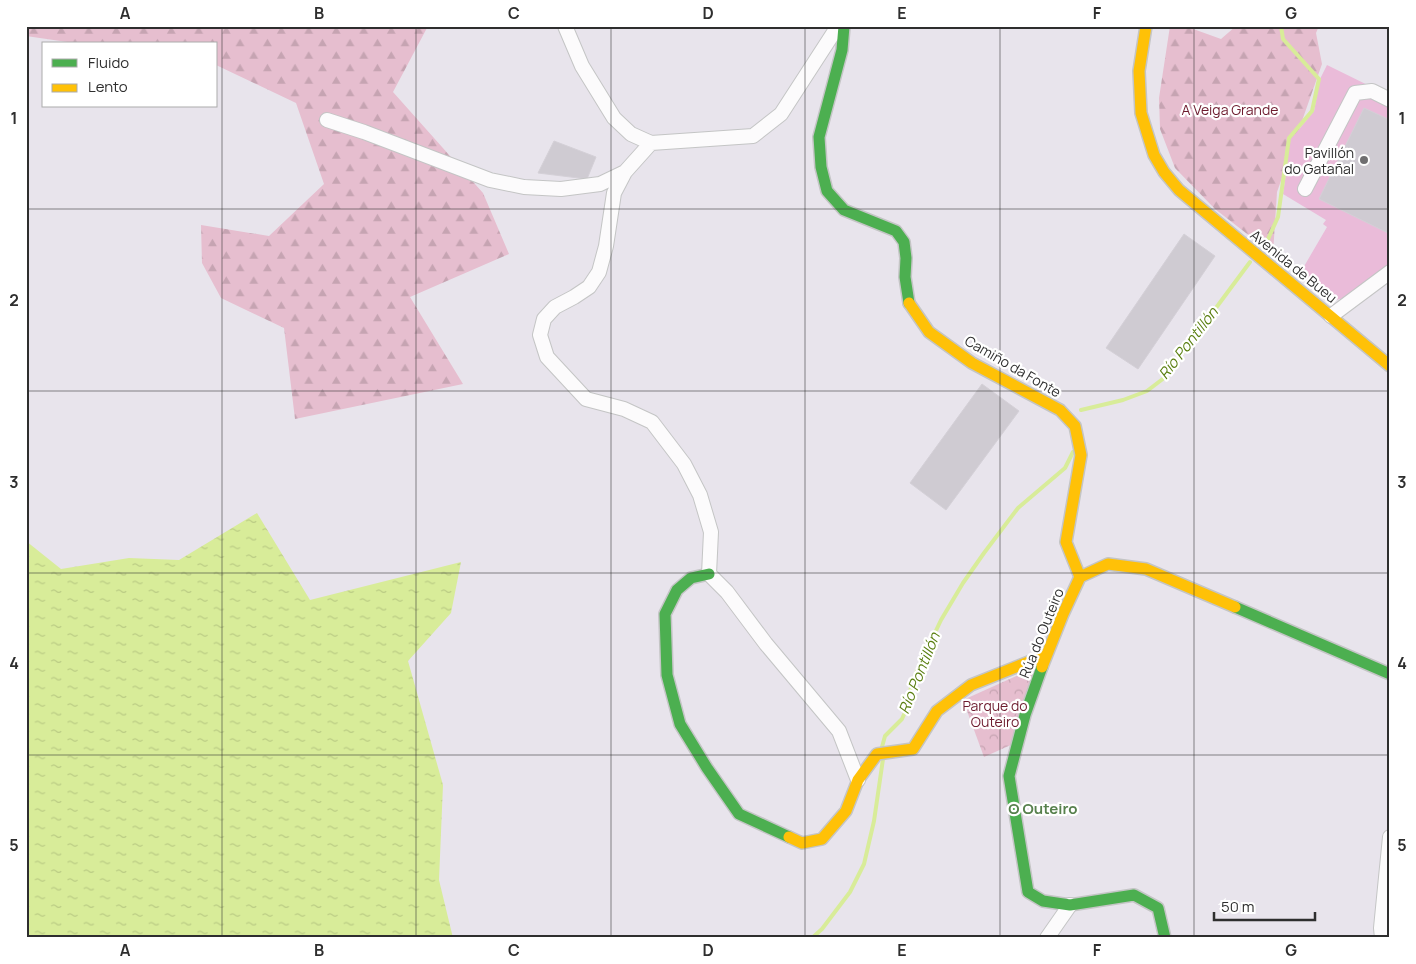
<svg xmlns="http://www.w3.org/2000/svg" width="1416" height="964" viewBox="0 0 1416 964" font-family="Manrope,sans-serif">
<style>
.forest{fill:url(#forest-firs)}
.park{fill:url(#park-crowns)}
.pitch{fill:#eabbd9}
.water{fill:url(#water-ripples)}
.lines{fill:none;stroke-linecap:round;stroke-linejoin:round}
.stream{stroke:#d8ec99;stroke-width:4}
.building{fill:#cfcbd2;stroke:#d4d0d7}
.street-casing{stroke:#c4c5c5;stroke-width:16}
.fast-casing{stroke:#c4c5c5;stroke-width:14}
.slow-casing{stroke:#c4c5c5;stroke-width:14}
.street{stroke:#fcfbfc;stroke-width:14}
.fast{stroke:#4caf50;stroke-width:11}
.slow{stroke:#ffc107;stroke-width:11}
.grid{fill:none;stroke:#2e2e2e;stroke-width:1;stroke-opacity:0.55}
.poi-dot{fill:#6f6e70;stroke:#fff;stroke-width:2}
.labels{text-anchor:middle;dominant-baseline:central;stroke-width:4.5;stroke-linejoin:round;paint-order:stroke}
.park-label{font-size:14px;fill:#6d1b2e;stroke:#fff}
.poi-label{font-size:14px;fill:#2e2e2e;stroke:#fff;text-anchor:end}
.street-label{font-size:14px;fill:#2e2e2e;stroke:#fff}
.water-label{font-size:15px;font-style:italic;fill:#597e0f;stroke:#fff}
.neighbourhood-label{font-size:15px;font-weight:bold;fill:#57804d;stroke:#fff}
.neatline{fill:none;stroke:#2e2e2e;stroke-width:2}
.grid-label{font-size:16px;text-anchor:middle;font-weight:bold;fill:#2e2e2e}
</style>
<defs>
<pattern id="forest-firs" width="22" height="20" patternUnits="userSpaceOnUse" patternTransform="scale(1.25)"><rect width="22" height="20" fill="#e6becf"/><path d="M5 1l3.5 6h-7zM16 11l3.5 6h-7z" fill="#c6a4b2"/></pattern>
<pattern id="park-crowns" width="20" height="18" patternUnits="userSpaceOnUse" patternTransform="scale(1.25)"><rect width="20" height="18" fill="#e6becf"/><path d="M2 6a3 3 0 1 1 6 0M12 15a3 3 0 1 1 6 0" fill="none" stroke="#c6a4b2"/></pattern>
<pattern id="water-ripples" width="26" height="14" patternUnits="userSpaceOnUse" patternTransform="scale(1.25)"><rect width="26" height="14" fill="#d8ec99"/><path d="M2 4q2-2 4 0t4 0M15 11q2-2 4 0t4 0" fill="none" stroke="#bacb84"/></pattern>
</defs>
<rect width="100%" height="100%" fill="#e8e4ec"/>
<!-- forest -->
<path class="forest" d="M26,26H428L393,92L483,193L509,254L410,297L463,384L295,419L284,328L221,298L202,263L201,225L269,236L324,184L296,103L216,65V44H81L26,36Z
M1170,26H1185L1221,39L1236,26H1319L1316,33L1322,64L1277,192L1273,254L1215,209L1175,168L1160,129L1159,98Z"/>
<!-- park -->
<path class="park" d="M1036,667L1013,744L984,757L963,700Z"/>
<!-- pitch -->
<path class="pitch" d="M1327,65L1390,96V263L1344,298L1336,300L1330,301L1299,275L1327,227L1323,224L1326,220L1283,194L1291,139L1314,111L1320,79Z"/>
<!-- water -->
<path class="water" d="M257,513L310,600L461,562L451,613L408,661L443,785L439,880L453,938H26V541L61,569L129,558L179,560Z"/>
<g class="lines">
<!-- stream -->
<path class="stream" d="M1264,248L1278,217L1289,138L1312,111L1319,79L1283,39L1281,26
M1081,410L1123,400L1147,391L1164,378L1250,262
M882,747L885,736L902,719L906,710L912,683L916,673L941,620L963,583L984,553L1018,508L1065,468L1073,452
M812,938L822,929L850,892L864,864L874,821L883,759"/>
</g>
<!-- building -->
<path class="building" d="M1364,108L1390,120V234L1319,199Z
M554,141L596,157L587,179L538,173Z
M1184,234L1215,256L1138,369L1106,348Z
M982,384L1019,411L946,510L910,483Z"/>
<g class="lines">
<!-- street casing -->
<g class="street-casing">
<path id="street" d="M565,26L582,66L614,118L631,134L651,143L753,136L781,114L838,26
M327,120L364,132L490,180L524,187L561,189L600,184L625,172
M651,143L625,172L614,193L606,246L599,272L589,287L574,297L555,307L544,319L540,335L547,357L586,399L624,409L652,422L684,464L700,495L711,532L709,574L727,592L766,644L839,731L858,780
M1305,189L1355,93L1372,91L1390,100
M1331,316L1390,272
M1047,938L1070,905
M1382,938L1381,928L1390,837"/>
</g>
<!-- fast casing -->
<g class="fast-casing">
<path id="fast" d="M844,26L842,50L819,137L821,167L827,191L844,210L896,231L904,242L906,258L905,277L909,303
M709,574L691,578L677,590L665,614L667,675L680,724L707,768L739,814L789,837
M1235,607L1390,674
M1042,667L1025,715L1009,776L1028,892L1043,901L1070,905L1134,895L1158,908L1165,938"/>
</g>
<!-- slow casing -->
<g class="slow-casing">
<path id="slow" d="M1146,26L1139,71L1141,113L1154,155L1164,172L1179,190L1390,366
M909,303L929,332L972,363L1060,410L1075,426L1081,455L1066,542L1080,577
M1042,667L1063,614L1080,577L1108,564L1146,569L1235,607
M789,837L802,843L822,839L846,811L858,780L877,754L913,749L937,711L971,685L1046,655"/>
</g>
<!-- street -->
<use href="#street" class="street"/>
<!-- fast -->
<use href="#fast" class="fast"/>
<!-- slow -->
<use href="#slow" class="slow"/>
</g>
<!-- grid -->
<path class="grid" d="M222,26V938M416,26V938M611,26V938M805,26V938M1000,26V938M1194,26V938M26,209H1390M26,391H1390M26,573H1390M26,755H1390"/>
<!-- markers -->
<circle class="poi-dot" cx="1364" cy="160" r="5"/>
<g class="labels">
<!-- park labels -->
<g class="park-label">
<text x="1230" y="109">A Veiga Grande</text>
<text x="995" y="705">Parque do<tspan x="995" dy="16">Outeiro</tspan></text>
</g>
<!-- poi labels -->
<g class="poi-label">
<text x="1354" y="152">Pavillón<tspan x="1354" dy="16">do Gatañal</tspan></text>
</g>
<!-- street labels -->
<g class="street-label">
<text transform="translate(1294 266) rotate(39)">Avenida de Bueu</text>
<text transform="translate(1013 366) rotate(30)">Camiño da Fonte</text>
<text transform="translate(1041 633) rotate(-68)">Rúa do Outeiro</text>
</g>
<!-- water labels -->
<g class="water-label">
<text transform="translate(1188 343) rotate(-52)">Río Pontillón</text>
<text transform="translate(919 673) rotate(-68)">Río Pontillón</text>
</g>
<!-- neighbourhood labels -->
<g class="neighbourhood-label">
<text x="1043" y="808">O Outeiro</text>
</g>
</g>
<!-- border -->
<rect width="1416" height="964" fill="none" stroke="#ffffff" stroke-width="55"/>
<!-- legend -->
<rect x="42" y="42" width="175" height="65" fill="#ffffff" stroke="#ababab"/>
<rect x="52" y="59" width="25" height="8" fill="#4caf50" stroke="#ababab"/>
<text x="88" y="68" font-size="15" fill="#2e2e2e">Fluido</text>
<rect x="52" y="84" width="25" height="8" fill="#ffc107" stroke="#ababab"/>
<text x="88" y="92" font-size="15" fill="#2e2e2e">Lento</text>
<!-- scale -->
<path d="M1214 912v8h101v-8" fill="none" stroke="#2e2e2e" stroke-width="2.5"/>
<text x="1221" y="912" font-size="15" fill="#2e2e2e" stroke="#ffffff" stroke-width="4" paint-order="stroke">50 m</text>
<rect x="28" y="28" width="1360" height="908" class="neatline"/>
<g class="grid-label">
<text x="125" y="19">A</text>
<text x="319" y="19">B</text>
<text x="514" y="19">C</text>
<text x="708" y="19">D</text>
<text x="902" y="19">E</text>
<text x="1097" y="19">F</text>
<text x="1291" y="19">G</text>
<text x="14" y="124">1</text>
<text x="1402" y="124">1</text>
<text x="14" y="306">2</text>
<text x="1402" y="306">2</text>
<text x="14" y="488">3</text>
<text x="1402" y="488">3</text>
<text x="14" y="669">4</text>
<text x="1402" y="669">4</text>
<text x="14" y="851">5</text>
<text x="1402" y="851">5</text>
<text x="125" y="956">A</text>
<text x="319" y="956">B</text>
<text x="514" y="956">C</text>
<text x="708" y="956">D</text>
<text x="902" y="956">E</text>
<text x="1097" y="956">F</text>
<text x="1291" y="956">G</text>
</g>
</svg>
